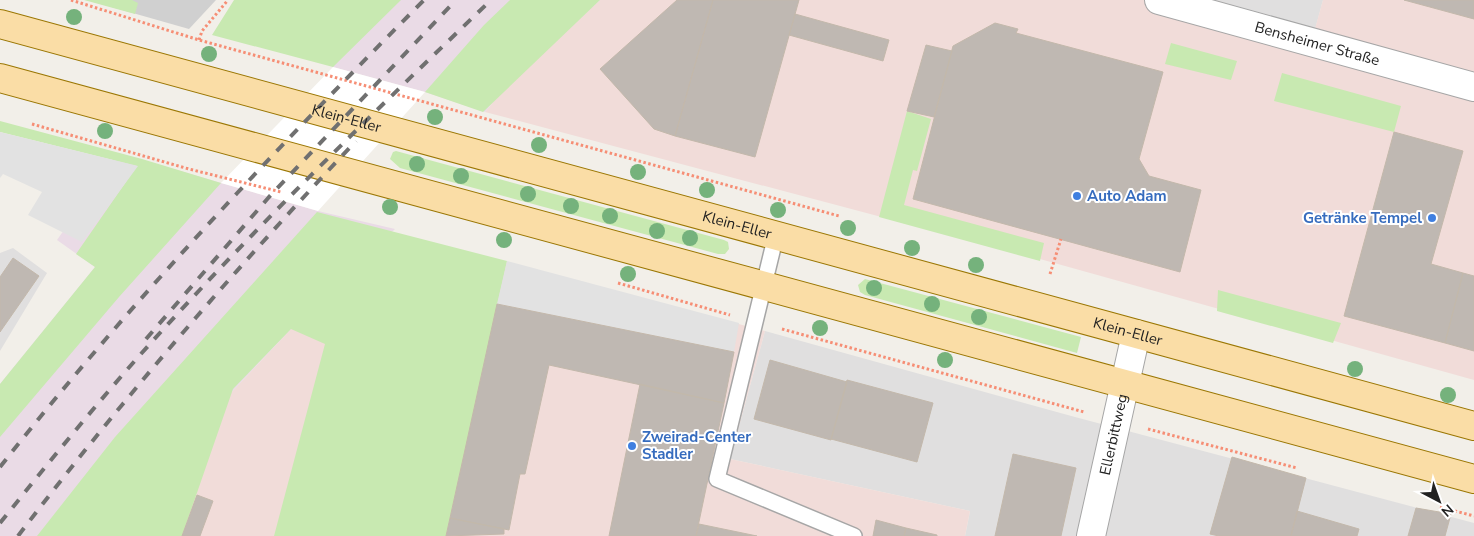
<svg xmlns="http://www.w3.org/2000/svg" width="1474" height="536" viewBox="0 0 1474 536" font-family="'Nunito Sans',sans-serif">
<style>
.residential{fill:#e0dfdf}
.commercial{fill:#f1dcd9}
.industrial{fill:#eadbe6}
.religious{fill:#d0d0d0}
.grass{fill:#c8e9b1}
.parking{fill:#e2e2e2}
.pier{fill:#fff}
.building{fill:#bfb8b2;stroke:#c3b8ab}
.lines{fill:none;stroke-linecap:round;stroke-linejoin:round}
.lane-casing{stroke:#a6a6a6;stroke-width:18}
.street-casing{stroke:#a6a6a6;stroke-width:30}
.primary-casing{stroke:#9b7704;stroke-width:30}
.path{stroke:#f68e75;stroke-width:3;stroke-dasharray:2.5 2.5;stroke-linecap:butt}
.lane{stroke:#fff;stroke-width:15}
.street{stroke:#fff;stroke-width:28}
.primary{stroke:#fadda6;stroke-width:28}
.rail{stroke:#707070;stroke-width:4;stroke-dasharray:10 10;stroke-linecap:butt}
.tree{fill:#75b27c}
.shop-dot{fill:#3f7fe0;stroke:#fff;stroke-width:2}
.labels{text-anchor:middle;dominant-baseline:central;stroke-width:4;stroke-linejoin:round;paint-order:stroke}
.street-label{font-size:15px;fill:#222;stroke:#fff}
.shop-label{font-size:15px;font-weight:bold;fill:#366cbe;stroke:#fff;text-anchor:start}
</style>
<rect width="100%" height="100%" fill="#f2efe9"/>
<!-- residential -->
<path class="residential" d="M1168,0H1323L1313,37Z
M13,248L47,273L0,351V253Z
M765,331L1075,417L1474,523V536H965L970,511L730,459Z"/>
<!-- commercial -->
<path class="commercial" d="M600,0H1168L1313,36L1323,0H1474V380L1040,259L485,112L503,90Z
M396,233L765,331L730,459L970,511L965,536H96L291,329Z"/>
<!-- industrial -->
<path class="industrial" d="M312,0H600L503,90L485,112L425,92L333,67L279,35Z
M118,153L318,211L395,229L291,329L96,536H0V384L95,267L57,240Z"/>
<!-- religious -->
<path class="religious" d="M87,0H216L189,29Z"/>
<!-- grass -->
<path class="grass" d="M84,0H132L138,3L135,14Z
M234,0H401L333,67L212,35Z
M510,0H600L483,112L425,92L484,25Z
M1171,43L1237,61L1231,80L1165,64Z
M1282,73L1401,106L1394,132L1274,101Z
M907,111L931,119L917,171L913,170L904,205L1044,243L1040,261L879,217Z
M0,121L142,159L221,183L119,297L0,437V384L95,267L76,254L137,166L0,132Z
M396,151L724,240L728,242L729,249L725,254H718L400,168L390,159L393,152Z
M317,212L507,261L446,536H274L325,344L291,329L233,389L182,536H37L115,437Z
M865,279L1081,337L1077,353L865,295L860,292L858,285Z
M1218,290L1341,323L1333,343L1217,311Z"/>
<!-- parking -->
<path class="parking" d="M0,132L138,166L82,242L28,215L42,192L3,174L0,178Z
M507,261L739,323L734,352L497,304Z"/>
<!-- pier -->
<path class="pier" d="M333,67L425,92L318,211L221,183Z"/>
<!-- building -->
<path class="building" d="M677,0H713L675,136L654,129L600,69Z
M713,0H799L755,157L675,136Z
M1404,0H1474V19Z
M795,14L889,40L883,61L789,35Z
M995,23L1018,29L1016,33L1163,72L1139,159L1149,176L1201,190L1180,272L913,199L953,46Z
M926,45L952,51L934,117L907,111Z
M1394,132L1463,151L1431,264L1463,273L1445,343L1344,316Z
M13,258L39,276L0,332V277Z
M1463,273L1474,276V351L1445,343Z
M497,304L734,352L724,403L549,365L525,474H520L509,530L450,518Z
M770,360L847,382L831,440L754,419Z
M847,380L933,403L917,462L831,439Z
M640,384L724,403L696,536H609Z
M1013,454L1076,468L1061,536H995Z
M1232,457L1306,478L1291,536H1219L1210,534Z
M197,495L213,501L200,536H182Z
M1416,508L1451,514L1445,536H1408Z
M1297,511L1359,529L1357,536H1291Z
M450,518L504,529V534L446,536Z
M876,520L906,528L904,536H873Z
M699,524L757,536H696Z
M906,528L937,535V536H904Z"/>
<g class="lines">
<!-- lane casing -->
<g class="lane-casing">
<path id="lane" d="M776,235L717,479L854,536"/>
</g>
<!-- street casing -->
<g class="street-casing">
<g id="street">
<path id="s1" d="M1159,0L1474,87"/>
<path id="s2" d="M1091,536L1136,334"/>
</g>
</g>
<!-- primary casing -->
<g class="primary-casing">
<g id="primary">
<path id="s3" d="M0,24L1474,426"/>
<path d="M0,78L1474,479"/>
</g>
</g>
<!-- path -->
<path class="path" d="M71,0L199,40L839,216
M199,40L202,31L228,0
M32,124L189,169L281,192
M1050,274L1061,239
M618,283L730,315
M782,329L1084,412
M1148,429L1297,468
M1440,507L1474,516"/>
<!-- lane -->
<use href="#lane" class="lane"/>
<!-- street -->
<use href="#street" class="street"/>
<!-- primary -->
<use href="#primary" class="primary"/>
<!-- rail -->
<path class="rail" d="M146,339L269,197L456,0
M0,467C130,302 276,149 424,0
M0,523C46,466 92,409 140,355C251,231 371,115 491,0
M18,536C123,398 237,267 356,141"/>
</g>
<!-- trees -->
<g class="tree">
<circle cx="74" cy="17" r="8"/>
<circle cx="209" cy="54" r="8"/>
<circle cx="435" cy="117" r="8"/>
<circle cx="105" cy="131" r="8"/>
<circle cx="539" cy="145" r="8"/>
<circle cx="417" cy="164" r="8"/>
<circle cx="638" cy="172" r="8"/>
<circle cx="461" cy="176" r="8"/>
<circle cx="707" cy="190" r="8"/>
<circle cx="528" cy="194" r="8"/>
<circle cx="571" cy="206" r="8"/>
<circle cx="390" cy="207" r="8"/>
<circle cx="778" cy="210" r="8"/>
<circle cx="610" cy="216" r="8"/>
<circle cx="848" cy="228" r="8"/>
<circle cx="657" cy="231" r="8"/>
<circle cx="690" cy="238" r="8"/>
<circle cx="504" cy="240" r="8"/>
<circle cx="912" cy="248" r="8"/>
<circle cx="976" cy="265" r="8"/>
<circle cx="628" cy="274" r="8"/>
<circle cx="874" cy="288" r="8"/>
<circle cx="932" cy="304" r="8"/>
<circle cx="979" cy="317" r="8"/>
<circle cx="820" cy="328" r="8"/>
<circle cx="945" cy="360" r="8"/>
<circle cx="1355" cy="369" r="8"/>
<circle cx="1448" cy="395" r="8"/>
</g>
<!-- markers -->
<g class="shop-dot">
<circle cx="1077" cy="196" r="5"/>
<circle cx="1432" cy="218" r="5"/>
<circle cx="632" cy="446" r="5"/>
</g>
<g class="labels">
<!-- street labels -->
<g class="street-label">
<text stroke="none"><textPath href="#s1" startOffset="164">Bensheimer Straße</textPath></text>
<text stroke="none"><textPath href="#s3" startOffset="359">Klein-Eller</textPath></text>
<text stroke="none"><textPath href="#s3" startOffset="764">Klein-Eller</textPath></text>
<text stroke="none"><textPath href="#s3" startOffset="1169">Klein-Eller</textPath></text>
<text stroke="none"><textPath href="#s2" startOffset="104">Ellerbittweg</textPath></text>
</g>
<!-- shop labels -->
<g class="shop-label">
<text x="1087" y="196">Auto Adam</text>
<text x="1422" y="218" text-anchor="end">Getränke Tempel</text>
<text x="642" y="437">Zweirad-Center<tspan x="642" dy="17">Stadler</tspan></text>
</g>
</g>
<!-- north arrow -->
<g transform="translate(1439 501) rotate(139)" stroke="#ffffff" stroke-width="4" paint-order="stroke">
<path d="M0-4L9 19L0 12L-9 19Z" fill="#222222"/>
<text y="-8" font-size="14" font-weight="bold" text-anchor="middle" fill="#222222">N</text>
</g>
</svg>
